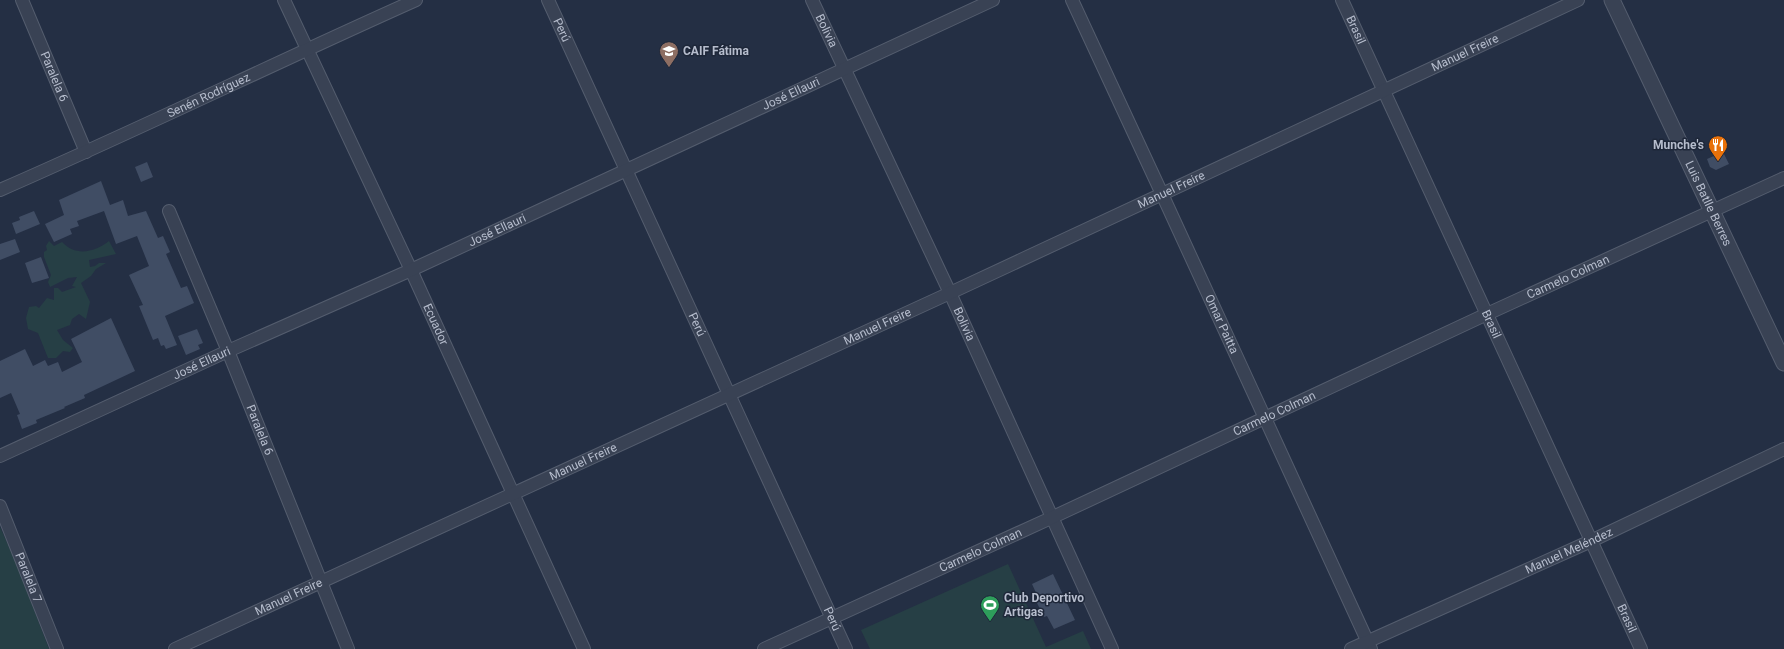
<svg xmlns="http://www.w3.org/2000/svg" width="1784" height="649" viewBox="0 0 1784 649" font-family="Roboto,sans-serif">
<style>
.green{fill:#263f45}
.building{fill:#404d64}
.lines{fill:none;stroke-linecap:round;stroke-linejoin:round}
.minor-casing{stroke:#545d6e;stroke-width:14}
.tertiary-casing{stroke:#545d6e;stroke-width:17}
.minor{stroke:#394254;stroke-width:12}
.tertiary{stroke:#394254;stroke-width:15}
.labels{text-anchor:middle;dominant-baseline:central;stroke-width:3;stroke-linejoin:round;paint-order:stroke}
.street-label{font-size:12px;fill:#b6bdcd;stroke:#1e2739}
.poi-label{font-size:12px;font-weight:bold;fill:#b6bdcd;stroke:#1e2739;text-anchor:start}
</style>
<rect width="100%" height="100%" fill="#242f44"/>
<!-- green -->
<path class="green" d="M49,241L54,246L62,242C76,257 95,252 109,241L116,254L89,260L90,267L95,266L99,263H106L96,269L91,276L81,283L90,302L86,319L79,314L72,319L70,325L57,330L63,340L73,348L70,352L63,351L56,358H48L38,333L28,329L26,318L29,307L36,306L39,308L47,298L54,300V288H58L62,292L76,287L72,286L77,277L68,278L50,287L48,282L51,275L44,257V252L47,250L46,246Z
M0,527L16,563L49,649H0Z
M1008,564L1046,647L1083,631L1091,649H870L861,630Z"/>
<!-- building -->
<path class="building" d="M1723,152L1729,164L1716,170L1710,167L1707,159Z
M147,162L153,177L141,182L135,167Z
M101,181L110,205L123,200L128,216L146,211L158,238L163,236L170,252L166,254L181,288L187,286L194,303L165,316L177,345L166,349L164,345L161,346L158,338L153,340L139,306L143,305L129,275L149,266L137,236L116,244L104,211L77,221L79,226L70,229L72,234L54,242L45,224L64,215L59,200Z
M34,211L40,224L16,234L12,223L20,220L19,217Z
M15,239L20,252L0,260V244Z
M41,257L49,278L32,283L25,263Z
M111,318L135,371L84,395L85,398L64,407L65,408L36,420L37,423L22,429L17,415L20,414L11,393L0,398V361L25,349L33,366L45,360L48,366L58,362L62,372L82,362L71,339Z
M197,329L203,343L198,345L200,349L186,355L178,336Z
M1053,574L1075,620L1054,629L1047,616L1044,617L1034,597L1037,595L1032,584Z"/>
<g class="lines">
<!-- minor casing -->
<g class="minor-casing">
<g id="minor">
<path id="s1" d="M22,0L86,152"/>
<path id="s2" d="M284,0L411,270L584,649"/>
<path id="s3" d="M548,0L846,649"/>
<path id="s4" d="M812,0L950,293L1112,649"/>
<path id="s5" d="M1072,0L1162,194L1371,649"/>
<path id="s6" d="M1342,0L1641,649"/>
<path id="s7" d="M0,190C140,129 277,62 416,0"/>
<path id="s8" d="M169,211L228,351L348,649"/>
<path id="s9" d="M0,456L228,351L411,270L993,0"/>
<path id="s10" d="M0,506L57,649"/>
<path id="s11" d="M175,649L950,293L1578,0"/>
<path id="s12" d="M764,649L1051,518L1487,314L1784,178"/>
<path id="s13" d="M1351,649L1591,541L1784,449"/>
</g>
</g>
<!-- tertiary casing -->
<g class="tertiary-casing">
<g id="tertiary">
<path id="s14" d="M1612,0L1784,363"/>
</g>
</g>
<!-- minor -->
<use href="#minor" class="minor"/>
<!-- tertiary -->
<use href="#tertiary" class="tertiary"/>
</g>
<!-- icons -->
<defs>
<g id="school-pin" transform="scale(1)"><path d="M0 17L-7.5 6A9.5 9.5 0 1 1 7.5 6Z" fill="#8d6e63" stroke="#1e2739"/><path d="M0-5L7-2L0 1L-7-2ZM-4 1L0 2.5L4 1V4Q0 6-4 4Z" fill="#fff"/></g>
<g id="restaurant-pin" transform="scale(1)"><path d="M0 17L-7.5 6A9.5 9.5 0 1 1 7.5 6Z" fill="#e8710a" stroke="#1e2739"/><path d="M-5-6h1v4h1v-4h1v4h1v-4h1v5L-1.5 .5V6h-2V.5L-5-1ZM5-6V6H3V1.5H1.5Q1.5-4 5-6Z" fill="#fff"/></g>
<g id="stadium-pin" transform="scale(1)"><path d="M0 17L-7.5 6A9.5 9.5 0 1 1 7.5 6Z" fill="#2e9e5b" stroke="#1e2739"/><path d="M0-5a6.5 5 0 1 0 0 10a6.5 5 0 1 0 0-10ZM-3.5-1.8h7v3.6h-7Z" fill="#fff"/></g>
</defs>
<g fill-rule="evenodd">
<use href="#school-pin" x="669" y="51"/>
<use href="#restaurant-pin" x="1718" y="145"/>
<use href="#stadium-pin" x="990" y="605"/>
</g>
<g class="labels">
<!-- street labels -->
<g class="street-label">
<text stroke="none"><textPath href="#s3" startOffset="33">Perú</textPath></text>
<text stroke="none"><textPath href="#s4" startOffset="34">Bolivia</textPath></text>
<text stroke="none"><textPath href="#s6" startOffset="33">Brasil</textPath></text>
<text stroke="none"><textPath href="#s11" startOffset="1421">Manuel Freire</textPath></text>
<text stroke="none"><textPath href="#s1" startOffset="83">Paralela 6</textPath></text>
<text stroke="none"><textPath href="#s9" startOffset="870">José Ellauri</textPath></text>
<text stroke="none"><textPath href="#s7" startOffset="229">Senén Rodríguez</textPath></text>
<text stroke="none"><textPath href="#s11" startOffset="1097">Manuel Freire</textPath></text>
<text stroke="none"><textPath href="#s14" startOffset="225">Luis Batlle Berres</textPath></text>
<text stroke="none"><textPath href="#s9" startOffset="546">José Ellauri</textPath></text>
<text stroke="none"><textPath href="#s12" startOffset="886">Carmelo Colman</textPath></text>
<text stroke="none"><textPath href="#s2" startOffset="358">Ecuador</textPath></text>
<text stroke="none"><textPath href="#s3" startOffset="357">Perú</textPath></text>
<text stroke="none"><textPath href="#s4" startOffset="358">Bolivia</textPath></text>
<text stroke="none"><textPath href="#s5" startOffset="357">Omar Paitta</textPath></text>
<text stroke="none"><textPath href="#s6" startOffset="357">Brasil</textPath></text>
<text stroke="none"><textPath href="#s11" startOffset="773">Manuel Freire</textPath></text>
<text stroke="none"><textPath href="#s9" startOffset="222">José Ellauri</textPath></text>
<text stroke="none"><textPath href="#s12" startOffset="562">Carmelo Colman</textPath></text>
<text stroke="none"><textPath href="#s8" startOffset="237">Paralela 6</textPath></text>
<text stroke="none"><textPath href="#s11" startOffset="449">Manuel Freire</textPath></text>
<text stroke="none"><textPath href="#s12" startOffset="238">Carmelo Colman</textPath></text>
<text stroke="none"><textPath href="#s13" startOffset="239">Manuel Meléndez</textPath></text>
<text stroke="none"><textPath href="#s10" startOffset="77">Paralela 7</textPath></text>
<text stroke="none"><textPath href="#s11" startOffset="125">Manuel Freire</textPath></text>
<text stroke="none"><textPath href="#s3" startOffset="681">Perú</textPath></text>
<text stroke="none"><textPath href="#s6" startOffset="681">Brasil</textPath></text>
</g>
<!-- poi labels -->
<g class="poi-label">
<text x="683" y="51">CAIF Fátima</text>
<text x="1704" y="145" text-anchor="end">Munche's</text>
<text x="1004" y="598">Club Deportivo<tspan x="1004" dy="14">Artigas</tspan></text>
</g>
</g>
</svg>
